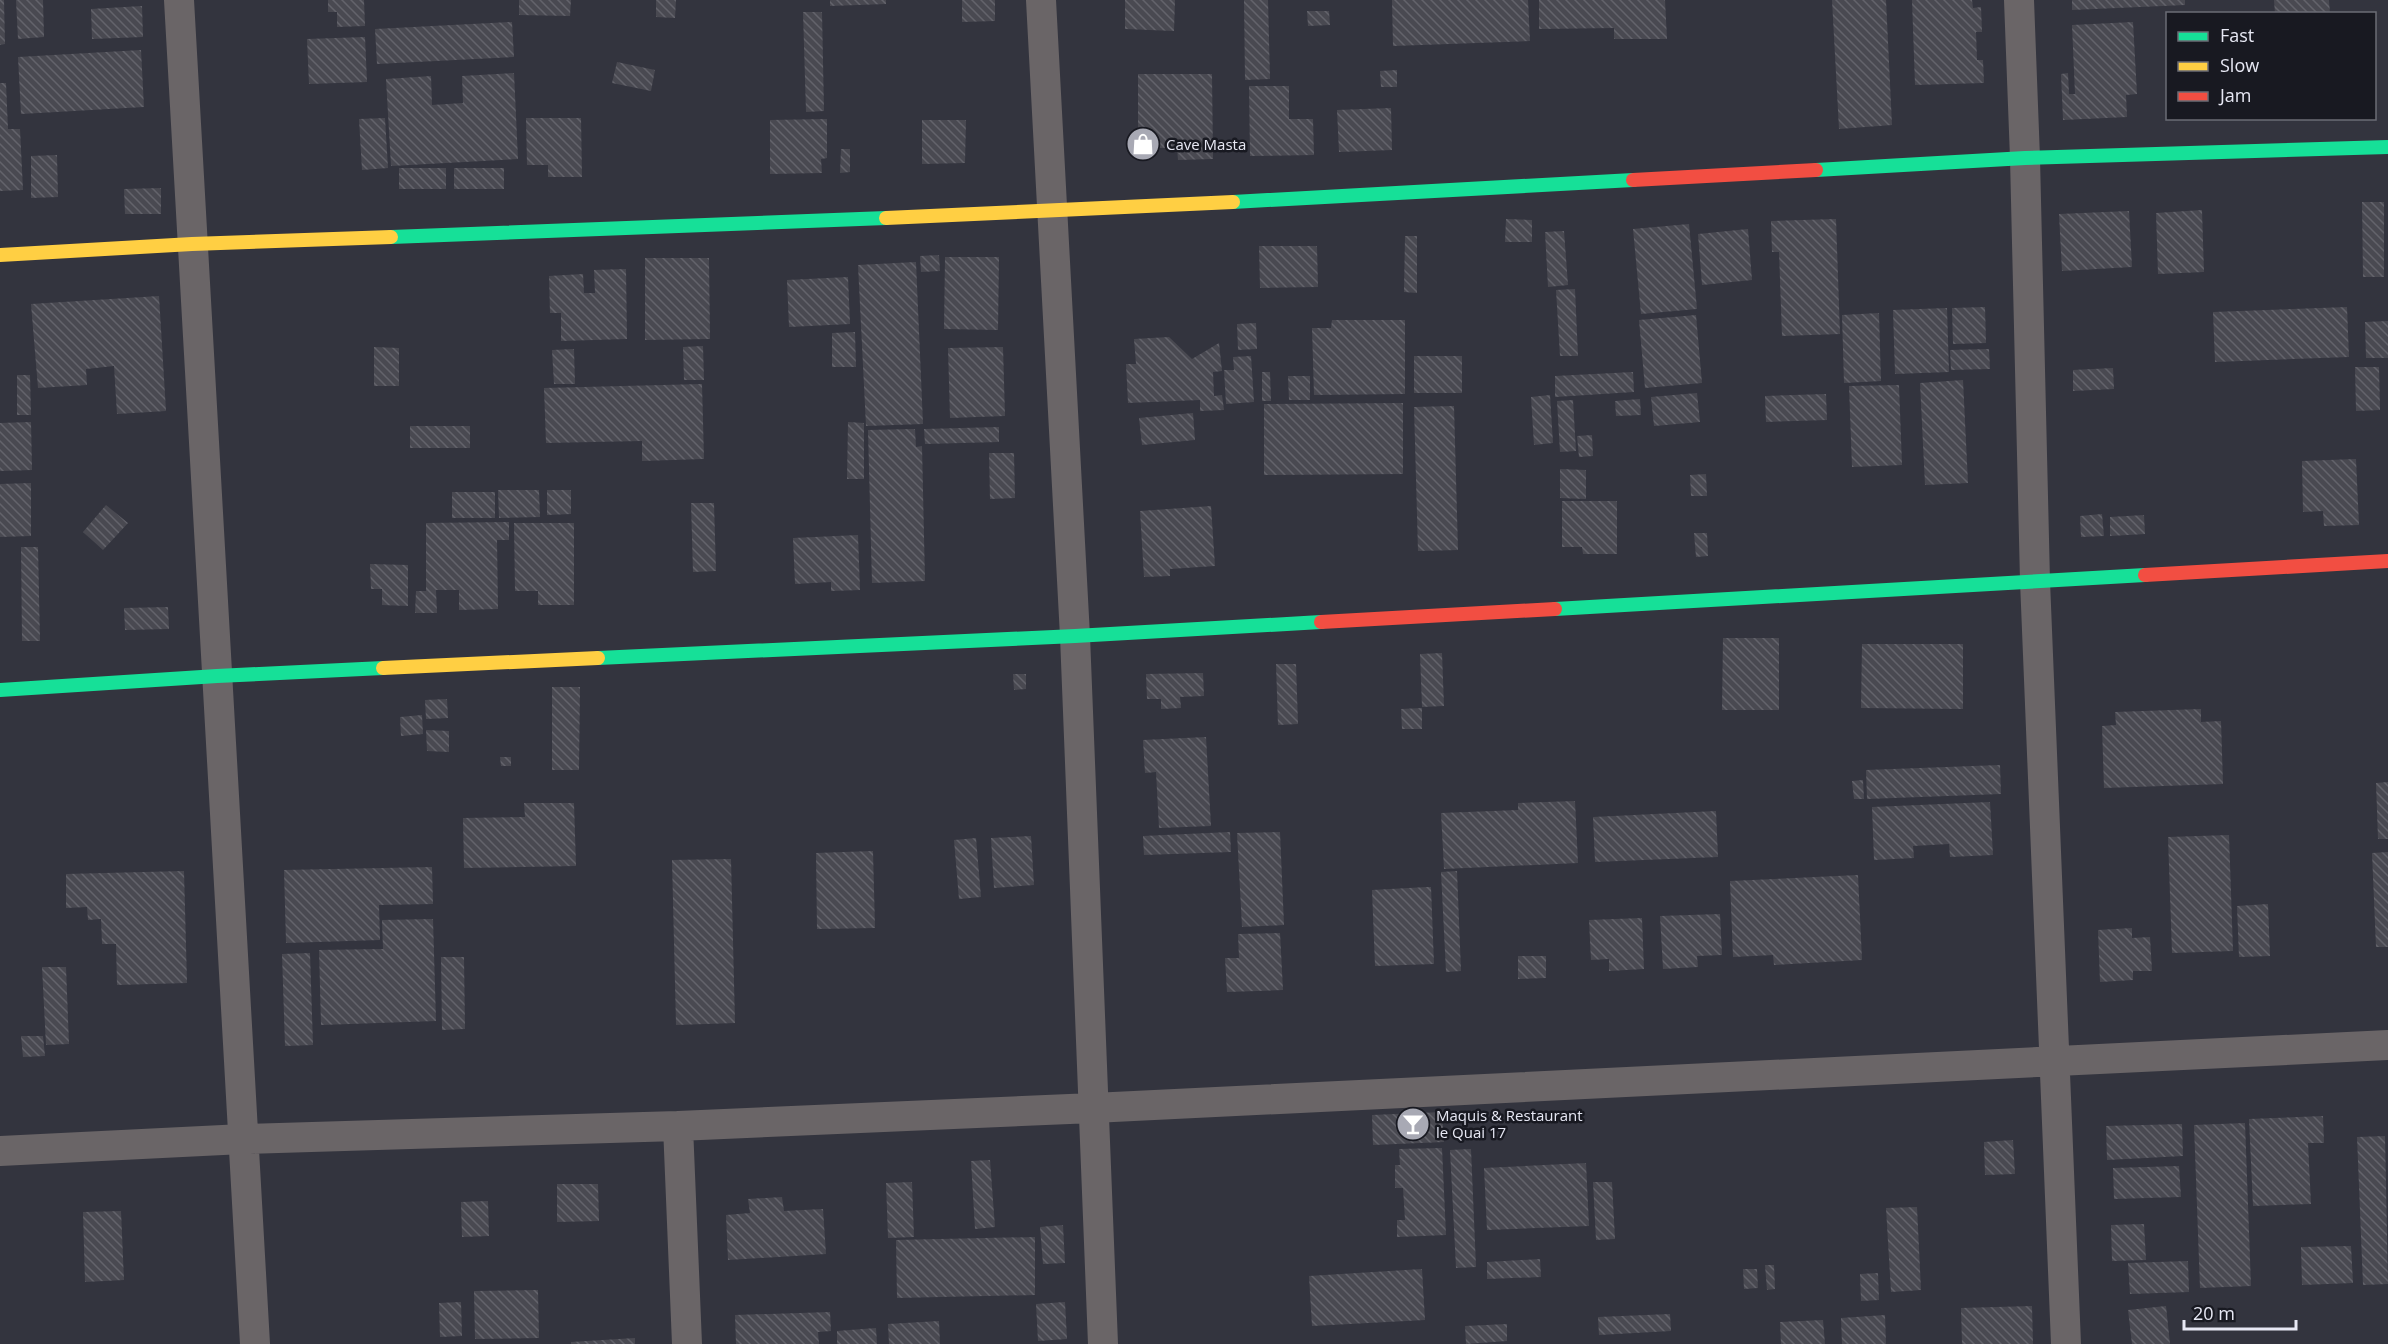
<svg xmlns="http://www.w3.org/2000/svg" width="2388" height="1344" viewBox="0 0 2388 1344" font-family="'Open Sans',sans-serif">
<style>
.building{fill:url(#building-back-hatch)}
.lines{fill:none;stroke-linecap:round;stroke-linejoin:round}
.street{stroke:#6a6567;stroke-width:30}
.fast{stroke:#16e098;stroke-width:14}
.slow{stroke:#ffcf43;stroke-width:14}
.jam{stroke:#f24e42;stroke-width:14}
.labels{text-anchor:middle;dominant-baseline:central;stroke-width:5;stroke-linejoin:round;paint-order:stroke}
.poi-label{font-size:15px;fill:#e7e8f4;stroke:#181921;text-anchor:start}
</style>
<defs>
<pattern id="building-back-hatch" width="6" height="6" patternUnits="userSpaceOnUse" patternTransform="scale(1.5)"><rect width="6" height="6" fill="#494951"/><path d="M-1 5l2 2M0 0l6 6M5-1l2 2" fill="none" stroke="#63636b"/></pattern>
</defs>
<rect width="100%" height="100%" fill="#33343e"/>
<!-- building -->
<path class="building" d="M0,0H4L5,44L0,45Z
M16,0H43L44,37L18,39Z
M328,0H364L365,26L337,27V12H328Z
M519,0H571L570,16L519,15Z
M656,0H676L675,18L656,17Z
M830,0H886V4L830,6Z
M962,0H995V21L962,22Z
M1125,0H1175L1174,31L1125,29Z
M1244,0H1268L1270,79L1245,80Z
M1392,0H1528L1530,41L1393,46Z
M1539,0H1665L1667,39H1614V28L1539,29Z
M1832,0H1886L1892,125L1839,129Z
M1912,0H1972L1973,8L1981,7L1982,32H1976L1977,60H1983L1984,83L1915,85Z
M2072,0H2185V5L2072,10Z
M2274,0H2329L2330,14H2275Z
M142,6L143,37L92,39L91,9Z
M1307,11H1329L1330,25L1308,26Z
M803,12H822L824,111L806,112Z
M512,22L514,57L377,64L375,29Z
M2133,22L2137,94L2126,95L2127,117L2063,120L2061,74L2068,73L2069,94H2075L2072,25Z
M365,37L367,82L309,84L307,39Z
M141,50L144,107L21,114L18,57Z
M617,62L655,70L651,91L612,83Z
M1397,70V87H1381L1380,71Z
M514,73L518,159L391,166L386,79L431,76L432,105L463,103L462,76Z
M1138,74H1212L1213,159L1178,160L1177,148H1138Z
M0,83H6L8,129H20L23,190L0,191Z
M1249,86H1289V119H1313L1314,155L1250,156Z
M1391,108L1392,150L1339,152L1337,110Z
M385,118L388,168L362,170L359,119Z
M526,118H581L582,177H548V165H527Z
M827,119V158L821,159L822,173L770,174V120Z
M922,120H966L965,163L922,164Z
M841,149H850V172L840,173Z
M57,155L58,197L31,198V156Z
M399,168H446V189H399Z
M454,168H504V189H454Z
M161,188V214H125L124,189Z
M2362,202H2384V277H2363Z
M2202,210L2204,272L2158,274L2156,213Z
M2129,211L2132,267L2062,271L2059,214Z
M1506,219L1532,220V242H1505Z
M1836,219L1840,334L1782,336L1779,252H1772L1771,221Z
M1689,224L1697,309L1641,314L1633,229Z
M1748,229L1752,280L1702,285L1698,234Z
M1564,231L1568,285L1548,287L1545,232Z
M1405,236H1417V293L1404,292Z
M1259,246H1317L1318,287L1260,288Z
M939,255L940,271L921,272L920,256Z
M945,257H999L998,330L944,329Z
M645,258H709L710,339L645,340Z
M916,262L923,424L866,426L858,265Z
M626,269L627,339L561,341V313H550L549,276L583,274L584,293H595L594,270Z
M848,277L850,324L789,327L787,280Z
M1575,289L1578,356H1560L1556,290Z
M159,296L166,411L117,414L114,366L86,369L87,385L38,388L31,304Z
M1985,307L1986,343L1953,344L1952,308Z
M2347,307L2349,357L2215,362L2213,312Z
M1947,308L1949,372L1895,374L1893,310Z
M1879,313L1881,381L1844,383L1842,315Z
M1696,315L1702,383L1645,388L1639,320Z
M1332,320H1405V394L1314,395L1312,328H1331Z
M2388,321V358H2366L2365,322Z
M1256,323L1257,349L1238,350L1237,324Z
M855,332L856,367H832V333Z
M1169,337L1192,359L1219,343L1222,371L1213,372L1214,396L1222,395L1224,410L1200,411V400L1128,403L1126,364H1136L1134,339Z
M703,346L704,380H684L683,347Z
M374,347L399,348V386H374Z
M1003,347L1005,416L950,418L948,348Z
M574,349L575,384H554L552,350Z
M1989,349L1990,369L1951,370L1950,350Z
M1251,356L1254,402L1226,404L1224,370H1234L1233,357Z
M1414,356H1462V393H1414Z
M2355,367H2379L2380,410L2356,411Z
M2113,368L2114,389L2073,391V370Z
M1262,372H1270L1271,401H1262Z
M1633,372L1634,392L1555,397V376Z
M17,375H30L31,415H17Z
M1288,376H1310V400H1289Z
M1963,380L1968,483L1925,485L1920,383Z
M702,384L704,459L642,461V441L546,443L544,388Z
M1899,385L1902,465L1852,467L1849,386Z
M1697,393L1700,422L1654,426L1651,397Z
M1826,394L1827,420L1766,422L1765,396Z
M1550,395L1553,443L1534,445L1531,397Z
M1640,399L1641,415L1616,416L1615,401Z
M1573,400L1576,451L1560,452L1557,401Z
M1403,403V474L1264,475V404Z
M1454,406L1458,550L1418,551L1414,407Z
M1193,413L1195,440L1142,445L1139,418Z
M31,422L32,470L0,471V423Z
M848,422L864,423V479H847Z
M410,426H470V448H410Z
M999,427V442L925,444L924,429Z
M915,429L916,447L922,446L925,581L872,583L868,430Z
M1592,435L1593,456L1579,457L1577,436Z
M989,453H1014L1015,498L990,499Z
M2356,459L2359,525L2324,526L2323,511L2303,512L2302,461Z
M1560,469L1586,470V499L1560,498Z
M1706,474L1707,496H1691L1690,475Z
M31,483V536L0,537V484Z
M498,490H539L540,517L499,518Z
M547,490H571V514L547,515Z
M452,492H495V518H452Z
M1562,501H1617V554H1583L1582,547H1562Z
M691,503H714L716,571L693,572Z
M106,505L128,523L103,550L83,532Z
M1211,506L1215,566L1170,569V576L1144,577L1140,511Z
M2102,514L2104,536L2081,537L2080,516Z
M2144,515L2145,534L2110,536V517Z
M509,522V540H497L498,609L459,610V590H436L437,613H415L416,591H426V523Z
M514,523H574V605H538V591H515Z
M1694,533H1707L1708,556L1696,557Z
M858,535L860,590L831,591V582L795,584L793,538Z
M21,547H38L40,641H22Z
M370,564L408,565V606L382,605V589H371Z
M168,607L169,629L125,630L124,608Z
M1723,638H1779V710H1722Z
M1862,644H1963V709L1861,708Z
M1442,653L1444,706L1422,707L1420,654Z
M1276,664H1296L1298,724L1278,725Z
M1203,673L1204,696L1180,697L1181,708L1161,709V699H1147L1146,674Z
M1013,674H1026V689L1014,690Z
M552,687H580L579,770H552Z
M447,699L448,718L426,719L425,700Z
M1422,708V729H1402L1401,709Z
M2201,709V722L2221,721L2223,784L2104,788L2102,726L2116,725L2115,712Z
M422,715L423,734L401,736L400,717Z
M426,730L449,731V752L427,751Z
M1206,737L1211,826L1159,828L1156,772L1145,773L1143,740Z
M500,757H511V766H501Z
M2000,765L2001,794L1867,799L1866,770Z
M1863,780L1864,799H1854L1852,781Z
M2388,782V839H2378L2376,783Z
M1575,801L1578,863L1444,869L1441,813L1518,810V803Z
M1990,802L1993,855L1950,857L1949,844L1913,846L1914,858L1874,860L1872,807Z
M524,803H574L576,866L464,868L463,818L525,817Z
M1716,811L1718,857L1595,862L1593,817Z
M1230,832L1231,852L1144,855L1143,836Z
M1280,832L1284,925L1242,927L1237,833Z
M2229,835L2233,951L2172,953L2168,837Z
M1031,836L1034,885L994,888L991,838Z
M976,838L981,897L959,899L954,840Z
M873,851L875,928L817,929L816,853Z
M2388,852V947H2376L2372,853Z
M731,859L735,1023L676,1025L672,860Z
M432,867L433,904L379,905L380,940L286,943L284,870Z
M184,871L187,983L117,985L116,944H102L101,919L88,920L87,907L66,908V874Z
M1457,871L1461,971L1446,972L1441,872Z
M1858,875L1862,960L1774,965L1773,955L1733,957L1730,881Z
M1427,887H1431L1434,964L1375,966L1372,890Z
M2268,904L2270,956L2239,957L2237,906Z
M1720,914L1722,955L1697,956L1698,967L1663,969L1660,916Z
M1642,918L1644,969L1609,971V959L1591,960L1589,920Z
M433,919L436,1021L321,1025L319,950L383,949L382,920Z
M2132,928V938L2150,937L2152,971H2133V980L2100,982L2098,930Z
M1280,933L1283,990L1227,992L1225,958H1239L1238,934Z
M310,953L313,1045L285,1046L282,954Z
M1518,956H1546V978L1518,979Z
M441,957H464L465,1029L442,1030Z
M42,967H66L69,1044L46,1045Z
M21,1036H43L45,1056L23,1057Z
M1442,1112L1444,1142L1373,1145L1372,1115Z
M2323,1116L2324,1143H2308L2311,1204L2253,1206L2249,1119Z
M2245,1123L2251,1286L2200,1288L2194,1125Z
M2182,1124L2183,1156L2107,1160L2106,1126Z
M2385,1136L2388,1284L2363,1285L2357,1137Z
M2013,1140L2015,1174L1985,1175L1984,1142Z
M1442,1148L1446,1235L1397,1237V1220H1405L1403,1188H1395V1165H1400L1399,1149Z
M1471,1149L1476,1267L1456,1268L1450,1150Z
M990,1160L995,1227L975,1229L971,1161Z
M1586,1163L1589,1226L1487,1230L1484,1168Z
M2179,1166L2181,1197L2114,1199L2113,1168Z
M912,1182L914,1237L888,1238L886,1183Z
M1593,1182H1612L1615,1239L1596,1240Z
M557,1184H598L599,1221L557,1222Z
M782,1197L784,1211L823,1209L826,1254L728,1260L726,1215L750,1213L748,1199Z
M488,1201L489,1236L462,1237L461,1202Z
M1917,1207L1921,1290L1891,1292L1886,1208Z
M121,1211L124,1280L85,1282L83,1212Z
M2144,1224L2146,1260L2112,1261L2111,1225Z
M1063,1225L1065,1263L1043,1264L1040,1227Z
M1035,1237V1295L897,1298L896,1240Z
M2351,1246L2353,1283L2302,1285L2301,1247Z
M1540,1259L1541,1277L1487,1279V1262Z
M2188,1261L2189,1292L2130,1294L2128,1263Z
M1765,1265H1774L1775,1289L1767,1290Z
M1422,1269L1425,1320L1312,1326L1309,1276Z
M1743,1269H1757L1758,1288L1744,1289Z
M1878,1273L1879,1300L1861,1301L1860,1274Z
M538,1290L539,1338L475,1339L474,1291Z
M461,1302L462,1336L440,1337L439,1303Z
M1065,1302L1067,1339L1038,1341L1036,1304Z
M2032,1306L2033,1344H1962L1961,1308Z
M2166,1306L2170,1344H2132L2128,1310Z
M830,1312L831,1331L818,1332L819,1344H736L735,1315Z
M1670,1314L1671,1331L1599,1335L1598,1317Z
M1885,1315L1886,1344H1842L1841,1318Z
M1823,1320L1825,1344H1781L1780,1322Z
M939,1321L940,1344H889L888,1324Z
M1507,1324V1341L1466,1344L1465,1326Z
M876,1328L877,1344H837V1331Z
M635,1338V1344H571V1342Z"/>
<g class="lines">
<!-- street -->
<path class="street" d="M179,0L255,1344
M1041,0L1075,636L1103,1344
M2019,0L2025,158L2035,581L2066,1344
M678,1126L687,1344
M0,1151L243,1139L678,1126L1093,1108L2388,1045"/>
<!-- fast -->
<path class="fast" d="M1816,170L2025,158L2388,147
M1233,202L1633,180
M391,237L886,218
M1555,609L2145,575
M598,658L1075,636L1321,622
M0,690L217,676L383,668"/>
<!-- slow -->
<path class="slow" d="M886,218L1233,202
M0,255L192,244L391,237
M383,668L598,658"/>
<!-- jam -->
<path class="jam" d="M1633,180L1816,170
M2145,575L2388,561
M1321,622L1555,609"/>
</g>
<!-- icons -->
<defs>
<g id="shop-disc" transform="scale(1.725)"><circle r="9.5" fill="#a8a9b4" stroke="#181921"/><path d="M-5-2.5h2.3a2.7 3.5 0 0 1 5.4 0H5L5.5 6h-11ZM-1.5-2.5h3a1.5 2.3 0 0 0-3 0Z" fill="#fff"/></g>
<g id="bar-disc" transform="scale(1.725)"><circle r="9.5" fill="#a8a9b4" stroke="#181921"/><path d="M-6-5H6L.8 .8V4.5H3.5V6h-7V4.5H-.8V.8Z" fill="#fff"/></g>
</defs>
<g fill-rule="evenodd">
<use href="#shop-disc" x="1143" y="144"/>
<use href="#bar-disc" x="1413" y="1124"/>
</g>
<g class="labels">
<!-- poi labels -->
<g class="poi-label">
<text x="1166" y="144">Cave Masta</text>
<text x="1436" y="1115">Maquis &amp; Restaurant<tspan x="1436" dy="17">le Quai 17</tspan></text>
</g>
</g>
<!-- legend -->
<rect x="2166" y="12" width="210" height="108" fill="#181921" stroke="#6b6c75" stroke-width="1.5"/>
<rect x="2178" y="32" width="30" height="9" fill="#16e098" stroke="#6b6c75" stroke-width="1.5"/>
<text x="2220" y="42" font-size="18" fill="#e7e8f4">Fast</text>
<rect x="2178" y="62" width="30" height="9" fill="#ffcf43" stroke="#6b6c75" stroke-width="1.5"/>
<text x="2220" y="72" font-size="18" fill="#e7e8f4">Slow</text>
<rect x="2178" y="92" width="30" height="9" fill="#f24e42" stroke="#6b6c75" stroke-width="1.5"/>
<text x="2220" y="102" font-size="18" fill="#e7e8f4">Jam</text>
<!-- scale -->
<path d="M2184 1320v9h112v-9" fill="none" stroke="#e7e8f4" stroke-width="3"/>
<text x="2193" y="1320" font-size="18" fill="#e7e8f4" stroke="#181921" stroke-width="4.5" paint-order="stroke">20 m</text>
</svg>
